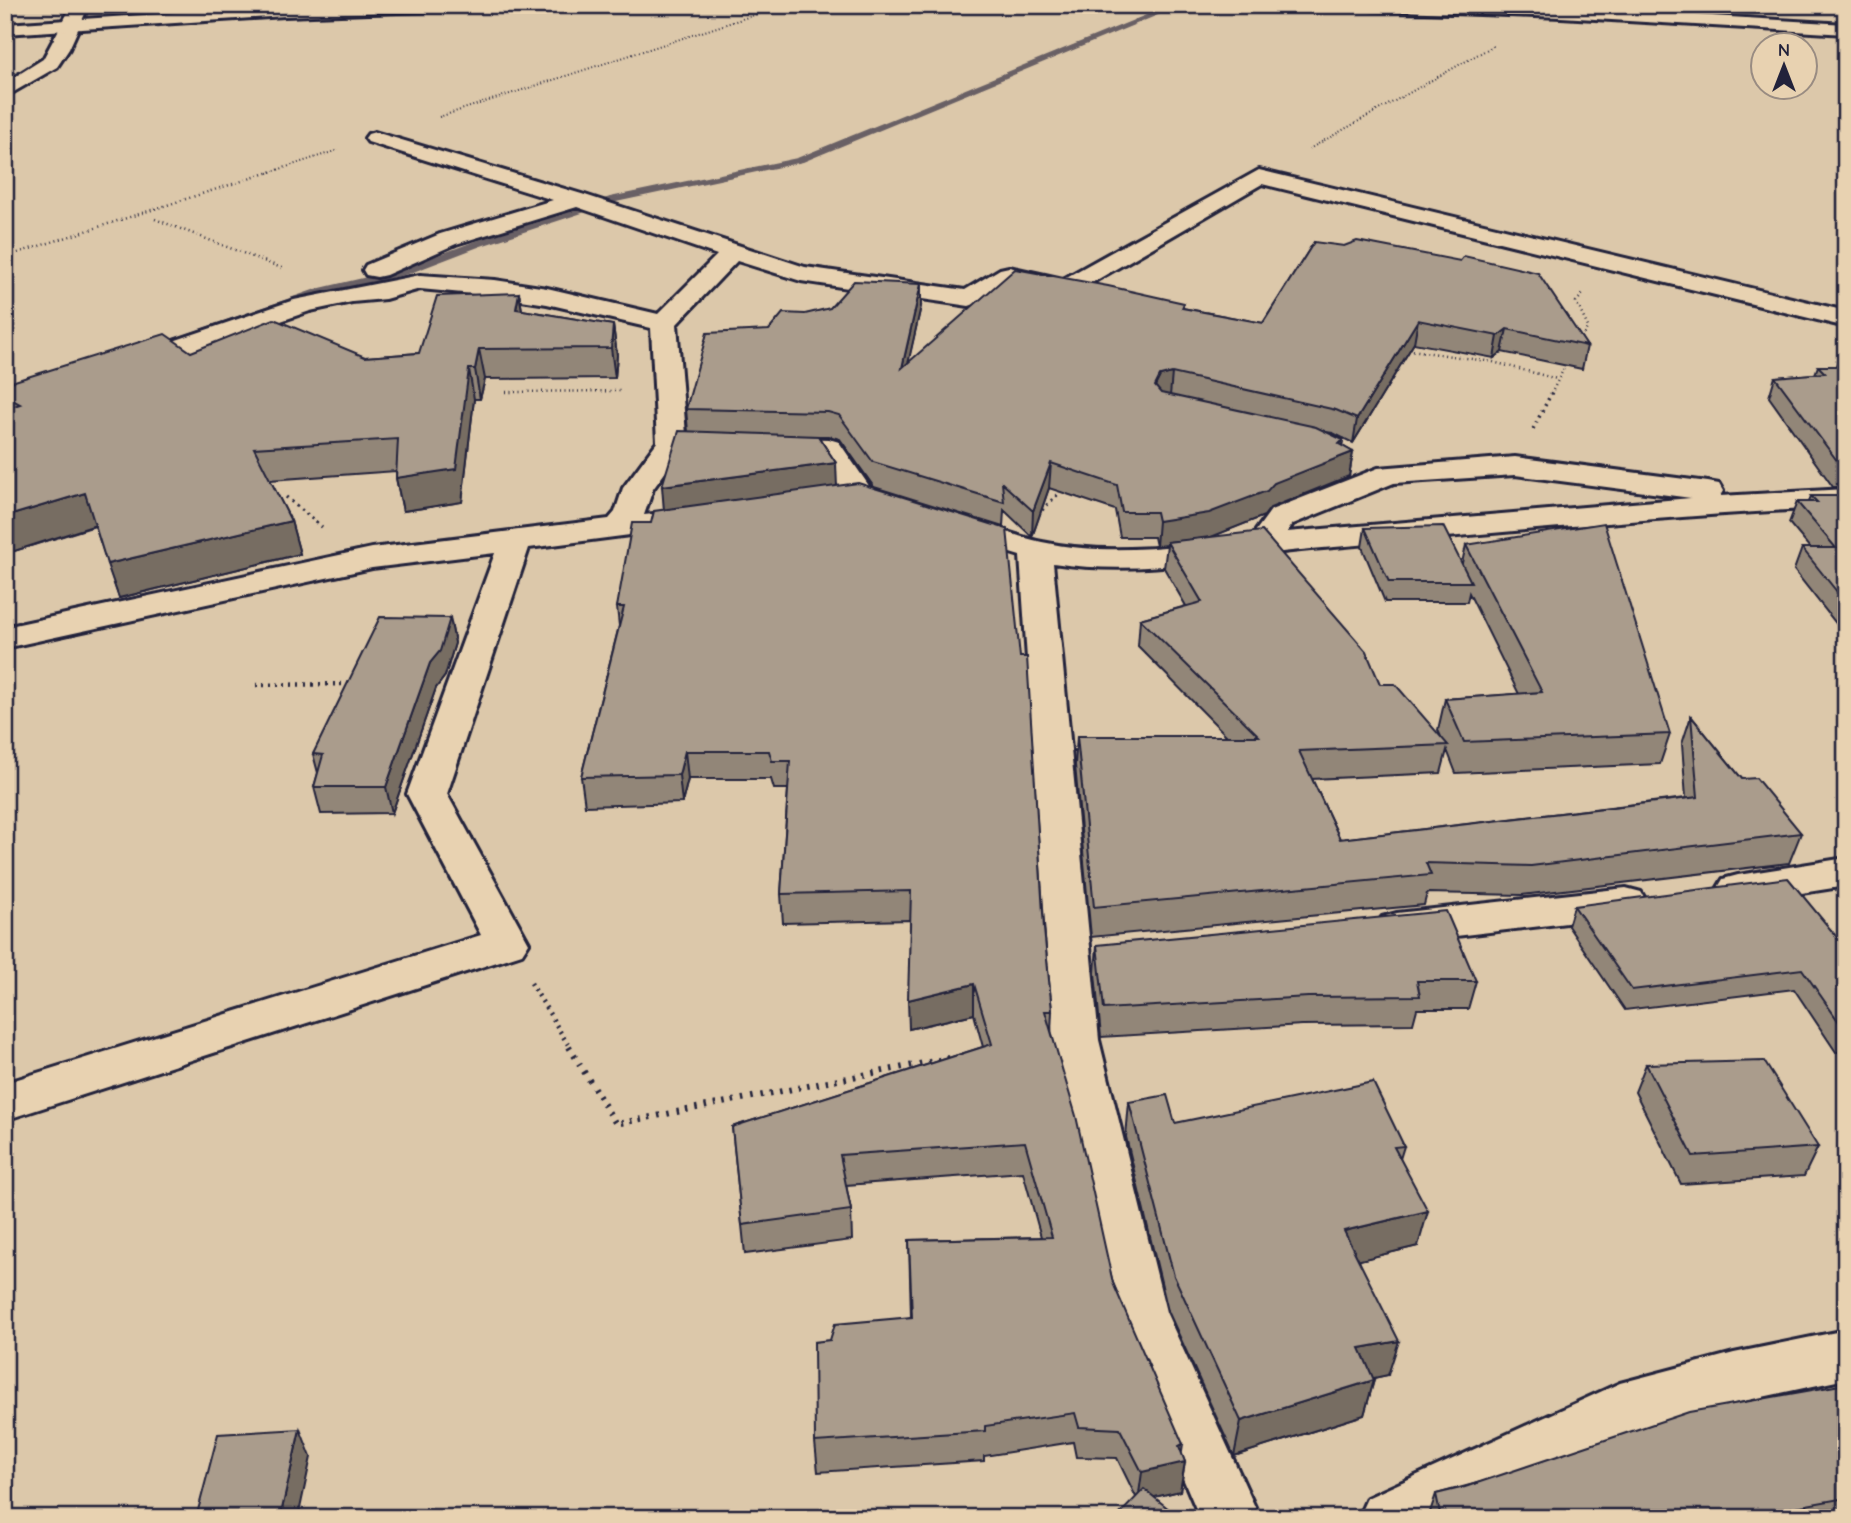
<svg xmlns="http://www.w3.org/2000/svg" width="1851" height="1523" viewBox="0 0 1851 1523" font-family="'Comic Neue',sans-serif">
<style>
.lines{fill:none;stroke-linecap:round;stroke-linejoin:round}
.stream{fill:#696065;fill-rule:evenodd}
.minor-casing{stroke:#22223b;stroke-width:6}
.tertiary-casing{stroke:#22223b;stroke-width:6}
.primary-casing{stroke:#22223b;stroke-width:6}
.path-far4{stroke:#22223b;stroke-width:2;stroke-dasharray:1 2.5;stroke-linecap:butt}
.path-far3{stroke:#22223b;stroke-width:2.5;stroke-dasharray:1 3.5;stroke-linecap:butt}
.path-far2{stroke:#22223b;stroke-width:3.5;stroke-dasharray:2 4.5;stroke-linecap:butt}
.path-far1{stroke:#22223b;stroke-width:4.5;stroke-dasharray:2 5;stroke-linecap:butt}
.path{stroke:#22223b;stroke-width:6;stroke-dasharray:2.5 7;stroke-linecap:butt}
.minor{fill:#e8d2b1;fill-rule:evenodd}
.tertiary{fill:#e8d2b1;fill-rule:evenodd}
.primary{fill:#e8d2b1;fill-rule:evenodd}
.wall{fill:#928678;stroke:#22223b;stroke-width:2}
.shaded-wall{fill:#776d62;stroke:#22223b;stroke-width:2}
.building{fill:#aa9c8c;stroke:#22223b;stroke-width:2}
</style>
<rect width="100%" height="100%" fill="#dcc8aa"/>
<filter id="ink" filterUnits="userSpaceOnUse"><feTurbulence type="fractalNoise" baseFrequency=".0143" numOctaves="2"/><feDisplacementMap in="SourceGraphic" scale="14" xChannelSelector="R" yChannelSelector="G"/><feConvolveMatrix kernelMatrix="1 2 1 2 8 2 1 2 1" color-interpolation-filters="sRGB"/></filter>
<g filter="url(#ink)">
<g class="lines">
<!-- stream -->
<path class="stream" d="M1163,8L1170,10L803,162L616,202L481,246L408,274L323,294L158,350L148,347L316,289L401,269L473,242L610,197L797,158Z"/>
<!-- minor casing -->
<g class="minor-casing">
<path id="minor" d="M375,132L585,195L805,267L965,290L1000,269L1009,267L1063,279L1259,170L1846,311V327L1262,184L1076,292L1067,295L1013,282L978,303L969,306L801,281L737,261L677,324L686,435L829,439L839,442L876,496L872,503L861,505L850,503L820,457L680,452L653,489L644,515L681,511L692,513L697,520L692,527L529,548L447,794L529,943L522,954L5,1120V1083L481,935L407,794L495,553L372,568L5,648V627L372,548L609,519L615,512L623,488L657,442L651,328L547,304L495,296L420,289L385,299L352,302L310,311L133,372L123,370L119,364L123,358L294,300L420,275L495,280L547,288L658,314L717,255L577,207L456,244L386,275L377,277L366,275L363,270L366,265L440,234L553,200L368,142L365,138L368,134Z
M1515,457L1708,482L1719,484L1723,491L1720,496L1846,489V507C1667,515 1489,534 1311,549C1222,557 1143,577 1053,563L1099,1040L1166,1312L1260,1518H1200L1112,1312L1053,1040L1020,556L948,534L943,527L948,520L959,517C987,524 1014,536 1042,542C1112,557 1182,546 1252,536L1271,510L1378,468ZM1515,475L1691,498L1287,532L1293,524L1394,483Z
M1846,858V886L1738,903L1723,899L1717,889L1723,879L1738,875Z
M1626,888L1641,892L1647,902L1641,912L1626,916L1397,943L1382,939L1375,928L1382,917L1397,913Z
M1846,1330V1379L1734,1403L1630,1432L1452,1518H1358L1367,1498L1620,1383L1734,1353Z"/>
</g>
<!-- tertiary casing -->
<g class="tertiary-casing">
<path id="tertiary" d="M72,5H89L69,49L57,67L5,97V83L43,59Z"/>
</g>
<!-- primary casing -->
<g class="primary-casing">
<path id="primary" d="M461,5L453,10L285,16L5,34V24L285,6Z
M1364,5L1561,7L1846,24V34L1561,17L1372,10Z"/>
</g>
<!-- path-far4 -->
<path class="path-far4" d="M439,117L785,5
M1309,149L1493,46
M268,173L338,150"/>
<!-- path-far3 -->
<path class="path-far3" d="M155,219L284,269
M5,257L273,171
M1579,342L1588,327L1576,302L1584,293
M1404,349L1493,362L1557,379
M506,392L623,391
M1551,394L1567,362"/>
<!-- path-far2 -->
<path class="path-far2" d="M1533,429L1552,392
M286,497L322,527
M1042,510L1063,489"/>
<!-- path-far1 -->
<path class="path-far1" d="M256,685L350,684
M531,983L570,1048"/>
<!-- path -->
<path class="path" d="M569,1047L616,1124L954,1057"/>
<!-- minor -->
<use href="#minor" class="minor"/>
<!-- tertiary -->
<use href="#tertiary" class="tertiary"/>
<!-- primary -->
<use href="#primary" class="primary"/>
</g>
<!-- wall -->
<path class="wall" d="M1314,242L1587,346L1582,369L1502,352L1494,358L1414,343L1353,443L1333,433L1326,432L1343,440L1342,446L1353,452L1349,476L1270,508L1264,516L1210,537L1441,737L1438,730L1445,699L1519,694L1469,593L1467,602H1385L1362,547L1365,528L1462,563L1466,545L1670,734L1660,764L1456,773L1447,750L1441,773L1312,779L1340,839L1686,798L1682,744L1691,716L1742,779L1801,833L1789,863L1522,895L1427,893L1424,905L1091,937L1075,765L1077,736H1227L1138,646L1140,619L1186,606L1164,568L1167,545L1156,546L1154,537H1120L1115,510L1049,488L1032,537L1004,510L1003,527L874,487L840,439L829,436H818L836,463V486L1044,929L1052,1011L1051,1032L1113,1283L1185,1462L1180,1491L1154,1497H1136L1117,1458L1076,1457L1073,1442L984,1456V1461L818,1472L815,1442L830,1340L911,1317L909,1240L1041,1237L1023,1172L846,1185L851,1210L852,1240L745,1254L732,1127L983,1047L974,1014L909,1029L910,920L783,923L781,894L788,789H774L771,779H688L682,803L585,806L581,777L619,626L617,607L651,523L664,509L688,432L686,409L769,330L805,314L921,306L908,362L1183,308L1263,323Z
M519,293L522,310L613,325L617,355L615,378L485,379L480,399H474L462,502L403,511L396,478V471L270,480L291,521L300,554L119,598L95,526L5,554V384L419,353Z
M1846,346V487H1833L1769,397L1775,377L1815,374L1818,366H1836L1842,347Z
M1811,496H1846V636L1794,570L1802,548H1810L1789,523L1797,502H1809Z
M450,618L455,643L445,676L436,688L392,813L321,814L314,787L318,773L313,754Z
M1846,653V669L1842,663Z
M1574,906L1846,948V1057L1842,1052H1836L1794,989L1625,1010L1568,926Z
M1097,945L1476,981L1468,1009H1417L1413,1024L1302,1025L1101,1037L1095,973Z
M1646,1064L1818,1147L1804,1176L1681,1184L1635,1092Z
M1129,1102L1175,1123L1404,1146L1400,1159L1418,1246L1359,1260L1388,1375L1373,1378L1374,1380L1364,1415L1234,1456L1168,1311L1126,1137Z
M1846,1384V1518H1428L1436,1494Z"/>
<!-- shaded-wall -->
<path class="shaded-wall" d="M921,284V306L902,391V368Z
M519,293L524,322L516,309Z
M1418,320L1414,343L1353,443L1357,419Z
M613,325L617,355L615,378L611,348Z
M1507,329L1502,352L1494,358L1498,336Z
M479,349L485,379L480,399L475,369Z
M469,369L474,399L462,502L403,511L396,478Z
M1172,373L1170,396L1158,399L1155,386L1160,376Z
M1343,440L1340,457L1353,452L1349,476L1270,508L1264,516L1206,539L1167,542V545L1156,546L1158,521L1274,483L1339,444Z
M836,463L837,487L664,511L662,486Z
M1051,463L1049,488L1032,537L1033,511Z
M85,493L96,525L5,554V517Z
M291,521L300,554L119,598L107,564Z
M450,618L455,643L445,676L436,688L392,813L386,787L430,663Z
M685,751L688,779L682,803L679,775Z
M974,984V1014L909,1029L908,1000Z
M1428,1211L1418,1246L1336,1266L1344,1231Z
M1399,1341L1388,1375L1351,1383L1360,1348Z
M1374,1380L1364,1415L1234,1456L1241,1421Z
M300,1429L311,1457L298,1518H280Z
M1183,1444L1180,1463L1185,1462L1180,1491L1138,1501L1142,1472L1179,1446Z"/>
<!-- building -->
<path class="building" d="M1357,241L1460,261L1464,256L1538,273L1587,346L1507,329L1498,336L1418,320L1357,419L1336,410L1172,373L1160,376L1155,386L1161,393L1316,427L1343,440L1339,444L1353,452L1274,483L1267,491L1209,513L1158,521L1156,512H1122L1117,485L1051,463L1033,511L1002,483L1004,502L873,462L839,415L828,412L686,409L707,333L769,330L783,313L805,314L830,308L854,281L921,284L902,368L1015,269L1108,286L1184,303L1182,308L1263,323L1314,242L1344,246Z
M519,293L516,309L613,325L611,348L479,349L475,369H469L456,469L396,478L398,439L254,448L291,521L107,564L85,493L5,517V409L20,404L5,396V384L165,334L191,352L274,319L365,357L419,353L437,296Z
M1818,366H1846V466H1841L1775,377L1825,373Z
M679,431L818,436L836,463L662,486Z
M858,483L1007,529L1020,657H1027L1044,929L1052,1011H1045L1076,1116L1113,1283L1183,1444L1179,1446L1185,1462L1142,1472L1120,1429L1079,1427L1075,1413L985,1426V1431L815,1442L814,1342L830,1340L835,1324L912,1317L909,1240L1052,1237L1025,1142L840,1155L851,1210L742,1225L732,1127L992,1044L974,984L908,1000L911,891L781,894L790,761H772L769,751H685L679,775L581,777L624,607H617L632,523H651L654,511Z
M1811,496H1846V603L1802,548H1836L1797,502H1817Z
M1604,523L1670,734L1464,742L1445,699L1542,692L1466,545Z
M1443,526L1471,582H1389L1365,528Z
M1262,531L1366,651L1380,684H1395L1448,745L1299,751L1340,839L1698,797L1691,716L1742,779L1756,778L1801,833L1531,866L1426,863L1431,875L1094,907L1077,736H1259L1140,619L1202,602L1167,542Z
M380,617L450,618L440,651L430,663L386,787H314L323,755L313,754Z
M1788,878L1846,948V1032L1802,969L1632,990L1574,906Z
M1446,911L1476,981H1417L1420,996L1308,997L1104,1009L1097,945Z
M1764,1061L1818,1147L1693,1156L1646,1064Z
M1373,1082L1404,1146L1394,1147L1428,1211L1344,1231L1399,1341L1360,1348L1374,1380L1241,1421L1174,1276L1129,1102L1167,1095L1175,1123Z
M1846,1384V1498L1734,1518H1441L1436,1494L1465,1487L1689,1412Z
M300,1429L280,1518H196L218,1434Z
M1144,1489L1180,1518H1116Z"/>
</g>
<!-- margin -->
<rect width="1851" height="1523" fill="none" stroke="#e8d2b1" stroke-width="28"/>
<rect x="14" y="14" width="1823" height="1495" fill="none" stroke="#22223b" stroke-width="2.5" filter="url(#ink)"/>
<!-- north arrow -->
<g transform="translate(1784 66)"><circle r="33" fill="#e8d2b1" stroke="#998c82" stroke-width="2"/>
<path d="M0-5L12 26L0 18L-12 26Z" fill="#22223b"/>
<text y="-10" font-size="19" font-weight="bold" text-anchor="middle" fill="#22223b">N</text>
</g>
</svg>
